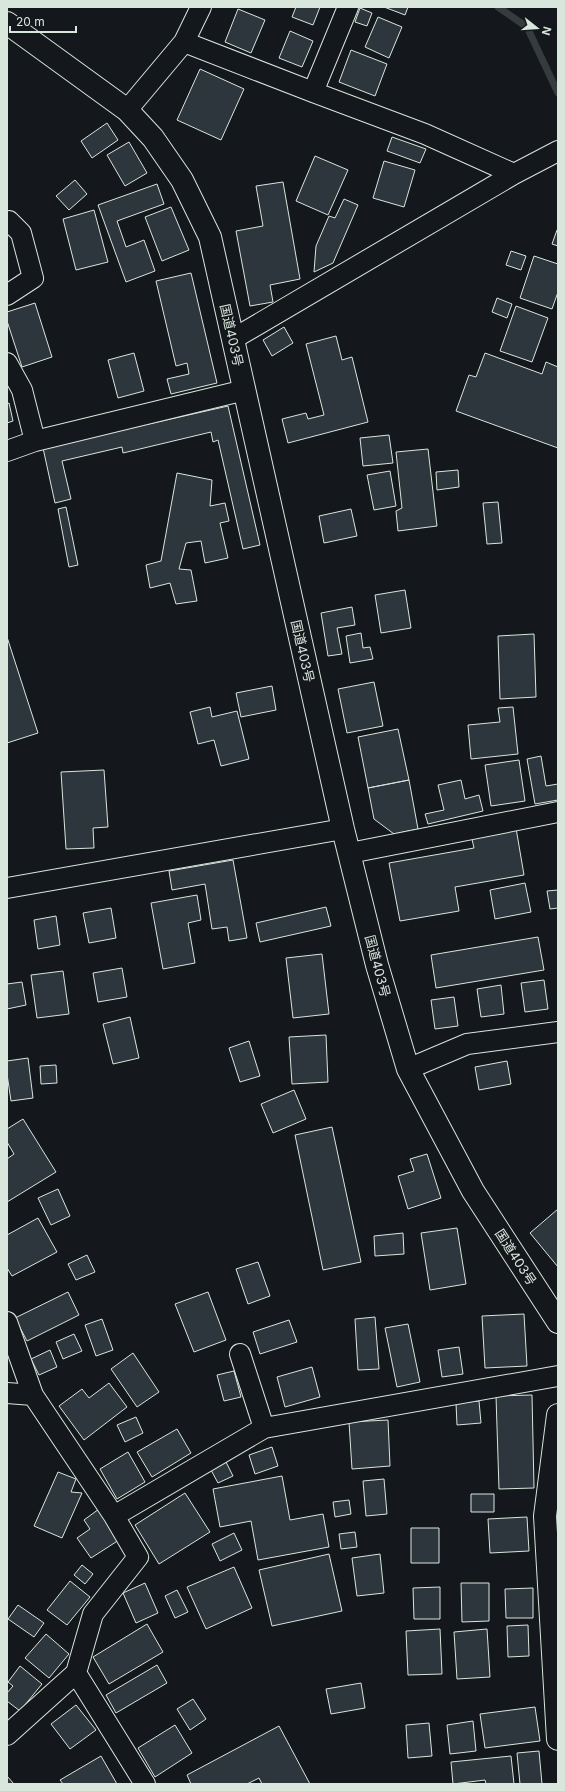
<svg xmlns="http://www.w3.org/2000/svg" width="565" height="1791" viewBox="0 0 565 1791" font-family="Inter,'Noto Sans JP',sans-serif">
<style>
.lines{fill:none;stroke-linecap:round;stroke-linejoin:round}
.stream{stroke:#363b3e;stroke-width:7}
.building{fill:#2c363c;stroke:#d8e6dc}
.minor-casing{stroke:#d8e6dc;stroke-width:22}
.tertiary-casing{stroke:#d8e6dc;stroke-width:24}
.trunk-casing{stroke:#d8e6dc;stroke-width:24}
.minor{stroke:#14181c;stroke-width:20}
.tertiary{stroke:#14181c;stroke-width:22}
.trunk{stroke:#14181c;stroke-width:22}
.labels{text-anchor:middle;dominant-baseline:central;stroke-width:3;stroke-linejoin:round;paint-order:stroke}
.street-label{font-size:13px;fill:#d8e6dc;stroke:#14181c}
</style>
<rect width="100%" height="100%" fill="#14181c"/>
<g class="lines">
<!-- stream -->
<path class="stream" d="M498,7L527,27L558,93"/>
</g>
<!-- building -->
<path class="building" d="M296,7H320L313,25L292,17Z
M384,7H408L405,15Z
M360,8L372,13L367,26L355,22Z
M238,9L265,20L251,53L225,42Z
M378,17L402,27L389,58L365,47Z
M290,31L313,41L302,67L279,58Z
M351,50L387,64L375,96L339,82Z
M200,69L244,89L221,140L177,120Z
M107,123L118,140L92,158L81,141Z
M392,137L426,149L420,163L387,151Z
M129,142L147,173L125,186L107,155Z
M315,156L348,170L328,215L296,201Z
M384,161L415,170L404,207L373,198Z
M75,180L87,194L69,210L56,196Z
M283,182L300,279L270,285L273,302L250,306L236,231L263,226L256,186Z
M157,184L164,204L117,221L126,247L144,240L155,271L126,282L98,205Z
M344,199L358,205L333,263L314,272L316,246L329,216L335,218Z
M171,207L189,250L162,261L145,217Z
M94,210L108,262L76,270L63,219Z
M557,230L558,231V246L552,244Z
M511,251L526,256L521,270L506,265Z
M534,256L558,264V292L552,309L520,298Z
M191,273L217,383L171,394L167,379L189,374L187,363L176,366L156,281Z
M497,298L512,304L507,318L492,312Z
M35,303L52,357L22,367L7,321V312Z
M516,306L548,318L532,362L500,351Z
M284,327L293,343L272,356L263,340Z
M336,336L342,360L352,357L368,422L288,443L282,419L306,413L308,419L324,415L306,344Z
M134,353L144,391L118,398L108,360Z
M485,353L542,374L546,362L558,367V448L456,411L469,375L476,377Z
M9,403L13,421L7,423V404Z
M228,406L260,545L243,549L218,440L213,442L211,432L123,453L122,447L62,461L71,499L55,503L43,448Z
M389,435L393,463L363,466L360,438Z
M428,449L437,526L398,531L396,511L402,508L396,452Z
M458,470L459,487L437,490L436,472Z
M390,471L396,506L374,510L367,475Z
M177,473L212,480L210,506L225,503L229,521L220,523L228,558L205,563L201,541L186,543L179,569L191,570L197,601L176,604L170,583L150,588L146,565L161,561Z
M498,502L502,543L487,544L483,503Z
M66,507L78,565L69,567L58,509Z
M351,509L357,536L324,543L319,516Z
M405,590L411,628L381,633L375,595Z
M352,607L355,625L337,628L342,654L328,656L321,613Z
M361,633L363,648L370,647L373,659L350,663L346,636Z
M534,634L536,697L500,699L498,636Z
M7,637L38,733L7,743Z
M374,682L383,726L347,733L338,689Z
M272,686L276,710L241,717L236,693Z
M210,707L212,717L237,711L249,759L221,766L214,740L198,744L190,712Z
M513,707L518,754L471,759L468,725L500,722L498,708Z
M398,729L409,780L368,788L358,737Z
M541,756L546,786L558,784V800L535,804L527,759Z
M519,760L525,801L491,806L485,765Z
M104,770L108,827L93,828L94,848L66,849L61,772Z
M409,780L418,829L394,834L374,819L368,788Z
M461,780L465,799L479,795L483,811L428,824L425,814L444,810L438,785Z
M516,828L524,875L455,887L459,911L400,921L389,863L474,848L471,835Z
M233,860L247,938L229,941L227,927L212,929L205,884L172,890L169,871Z
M525,883L531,912L495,919L490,890Z
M558,890V908L550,909L547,891Z
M197,895L201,920L188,923L195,963L163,969L151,903Z
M326,907L331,926L260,942L256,923Z
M111,908L116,938L89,943L83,913Z
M56,916L60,945L38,949L34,920Z
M538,937L544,970L436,988L431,955Z
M322,954L329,1014L293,1018L286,958Z
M122,968L127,997L98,1002L93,973Z
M63,971L69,1014L37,1018L31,975Z
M544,980L548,1009L525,1012L521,983Z
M22,982L26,1005L7,1009V984Z
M501,985L504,1014L481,1017L477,989Z
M454,997L458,1026L435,1029L431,1000Z
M130,1017L139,1058L113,1064L103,1024Z
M326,1035L328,1082L292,1084L289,1037Z
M249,1041L260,1076L240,1082L229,1048Z
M28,1058L33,1098L11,1101L7,1074V1061Z
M507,1061L511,1084L479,1090L475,1067Z
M56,1065L57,1083L41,1084L40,1066Z
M294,1090L306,1119L273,1133L261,1104Z
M23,1119L56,1172L7,1202V1159L14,1154L7,1142V1129Z
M332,1127L361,1262L323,1270L295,1135Z
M427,1154L441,1198L408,1209L398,1176L414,1171L410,1159Z
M58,1189L70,1216L51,1225L38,1198Z
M558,1209V1267L530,1233Z
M38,1218L57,1252L12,1276L7,1268V1235Z
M457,1228L466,1284L430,1290L421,1233Z
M403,1233L404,1254L375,1256L374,1236Z
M87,1255L95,1272L76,1280L68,1264Z
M258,1262L270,1296L248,1304L236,1269Z
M68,1292L79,1315L27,1341L15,1318Z
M208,1292L226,1340L194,1352L175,1304Z
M524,1314L527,1366L485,1368L482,1316Z
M375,1317L379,1369L358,1370L355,1319Z
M102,1319L113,1350L96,1356L85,1325Z
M289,1320L297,1342L260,1354L253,1332Z
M408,1324L420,1382L397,1387L385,1328Z
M74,1334L82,1351L63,1359L56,1342Z
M459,1347L463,1374L442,1377L438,1350Z
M50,1350L57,1367L39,1375L31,1359Z
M133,1353L159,1392L137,1407L111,1369Z
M312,1367L320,1397L285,1407L277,1377Z
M234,1371L241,1397L224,1401L217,1375Z
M109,1383L127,1407L84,1440L59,1406L82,1389L89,1398Z
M532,1395L534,1488L499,1489L496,1396Z
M479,1401L481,1423L457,1425L456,1403Z
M136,1417L143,1433L125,1442L117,1425Z
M388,1420L390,1466L352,1469L349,1422Z
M177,1429L191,1453L152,1477L137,1452Z
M272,1447L278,1466L255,1474L249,1455Z
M128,1452L145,1482L117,1499L100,1469Z
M226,1462L233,1476L218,1483L211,1470Z
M58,1472L76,1479L71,1492L82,1493L62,1538L34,1526Z
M282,1476L290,1520L323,1514L329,1547L258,1560L251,1521L220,1527L213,1489Z
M384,1479L387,1514L366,1516L363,1481Z
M185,1493L210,1532L159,1564L135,1525Z
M471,1494H494V1512H471Z
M349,1500L351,1514L335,1517L333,1502Z
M99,1509L119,1540L91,1558L77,1538L90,1529L84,1520Z
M527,1517L529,1551L490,1553L488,1519Z
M411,1528H439V1563H411Z
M355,1532L357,1547L341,1549L339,1534Z
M234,1533L242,1550L220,1561L212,1544Z
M329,1554L342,1611L272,1626L259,1570Z
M380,1554L384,1593L357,1596L352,1558Z
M82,1565L93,1574L85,1584L74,1575Z
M234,1567L252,1608L206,1629L187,1587Z
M70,1581L90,1597L67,1625L47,1610Z
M145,1583L158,1613L136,1623L123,1593Z
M461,1583H489V1621L462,1622Z
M440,1587V1619H414L413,1588Z
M533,1588V1618H506L505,1589Z
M177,1590L188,1612L175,1618L165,1596Z
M18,1605L44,1623L34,1637L8,1619Z
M147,1624L163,1652L109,1684L93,1657Z
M528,1625L529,1656L508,1657L507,1626Z
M440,1629L442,1674L408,1675L406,1631Z
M487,1629L490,1677L457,1679L454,1632Z
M46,1634L69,1654L49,1678L25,1658Z
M157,1665L167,1683L116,1713L106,1695Z
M20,1666L42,1684L20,1711L7,1701V1693L13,1686L8,1682Z
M361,1683L365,1708L331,1714L326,1689Z
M193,1699L206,1719L190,1730L177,1709Z
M76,1705L96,1730L70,1749L51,1724Z
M535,1707L540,1741L485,1748L480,1714Z
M473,1721L476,1751L450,1754L447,1725Z
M429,1723L432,1756L408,1758L406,1725Z
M175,1725L192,1753L155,1777L138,1748Z
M279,1726L310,1784H262L259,1778L247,1784H191L187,1775Z
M539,1751L542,1784H520L517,1753Z
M101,1756L117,1784H63L60,1780Z
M511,1756L514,1784H486L485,1780L453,1784L451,1762Z
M7,1776L14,1784H7Z"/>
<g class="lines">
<!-- minor casing -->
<g class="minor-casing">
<path id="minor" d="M184,42L201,7
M313,92L348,7
M127,110L184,42L313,92L425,134L514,174
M7,295L33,278L21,233L9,221
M233,339L514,174L558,151
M7,363L22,390L35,441
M7,451L35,441L245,390
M350,853L558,812
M7,888L343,829
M408,1069L467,1044L558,1032
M7,1322L33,1395L114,1516L138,1557L93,1614L76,1673L7,1735
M240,1354L264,1428
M7,1393L33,1395
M114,1516L264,1428L558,1376
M76,1673L145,1784"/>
</g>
<!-- tertiary casing -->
<g class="tertiary-casing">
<path id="tertiary" d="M558,1415L545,1516L558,1739"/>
</g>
<!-- trunk casing -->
<g class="trunk-casing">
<path id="trunk" d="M7,23L127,110L153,138L182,180L210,237L343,829L377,965L408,1069L473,1191L558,1322"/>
</g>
<!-- minor -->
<use href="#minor" class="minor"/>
<!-- tertiary -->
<use href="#tertiary" class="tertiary"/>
<!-- trunk -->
<use href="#trunk" class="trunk"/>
</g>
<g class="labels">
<!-- street labels -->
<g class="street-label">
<text transform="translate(232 335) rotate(77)">国道403号</text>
<text transform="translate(303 651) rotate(77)">国道403号</text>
<text transform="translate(378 966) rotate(75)">国道403号</text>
<text transform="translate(516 1257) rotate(57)">国道403号</text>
</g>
</g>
<!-- border -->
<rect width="565" height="1791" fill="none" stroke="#d8e6dc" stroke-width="16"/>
<!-- north arrow -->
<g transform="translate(537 28) rotate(107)" stroke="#14181c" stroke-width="3" paint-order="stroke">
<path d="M0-3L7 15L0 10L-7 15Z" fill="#d8e6dc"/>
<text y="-6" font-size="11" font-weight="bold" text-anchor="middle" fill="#d8e6dc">N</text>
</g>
<!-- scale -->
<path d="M10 26v6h66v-6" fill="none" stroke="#d8e6dc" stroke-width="2"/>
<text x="16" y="26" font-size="12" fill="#d8e6dc" stroke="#14181c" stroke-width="3" paint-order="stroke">20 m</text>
</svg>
